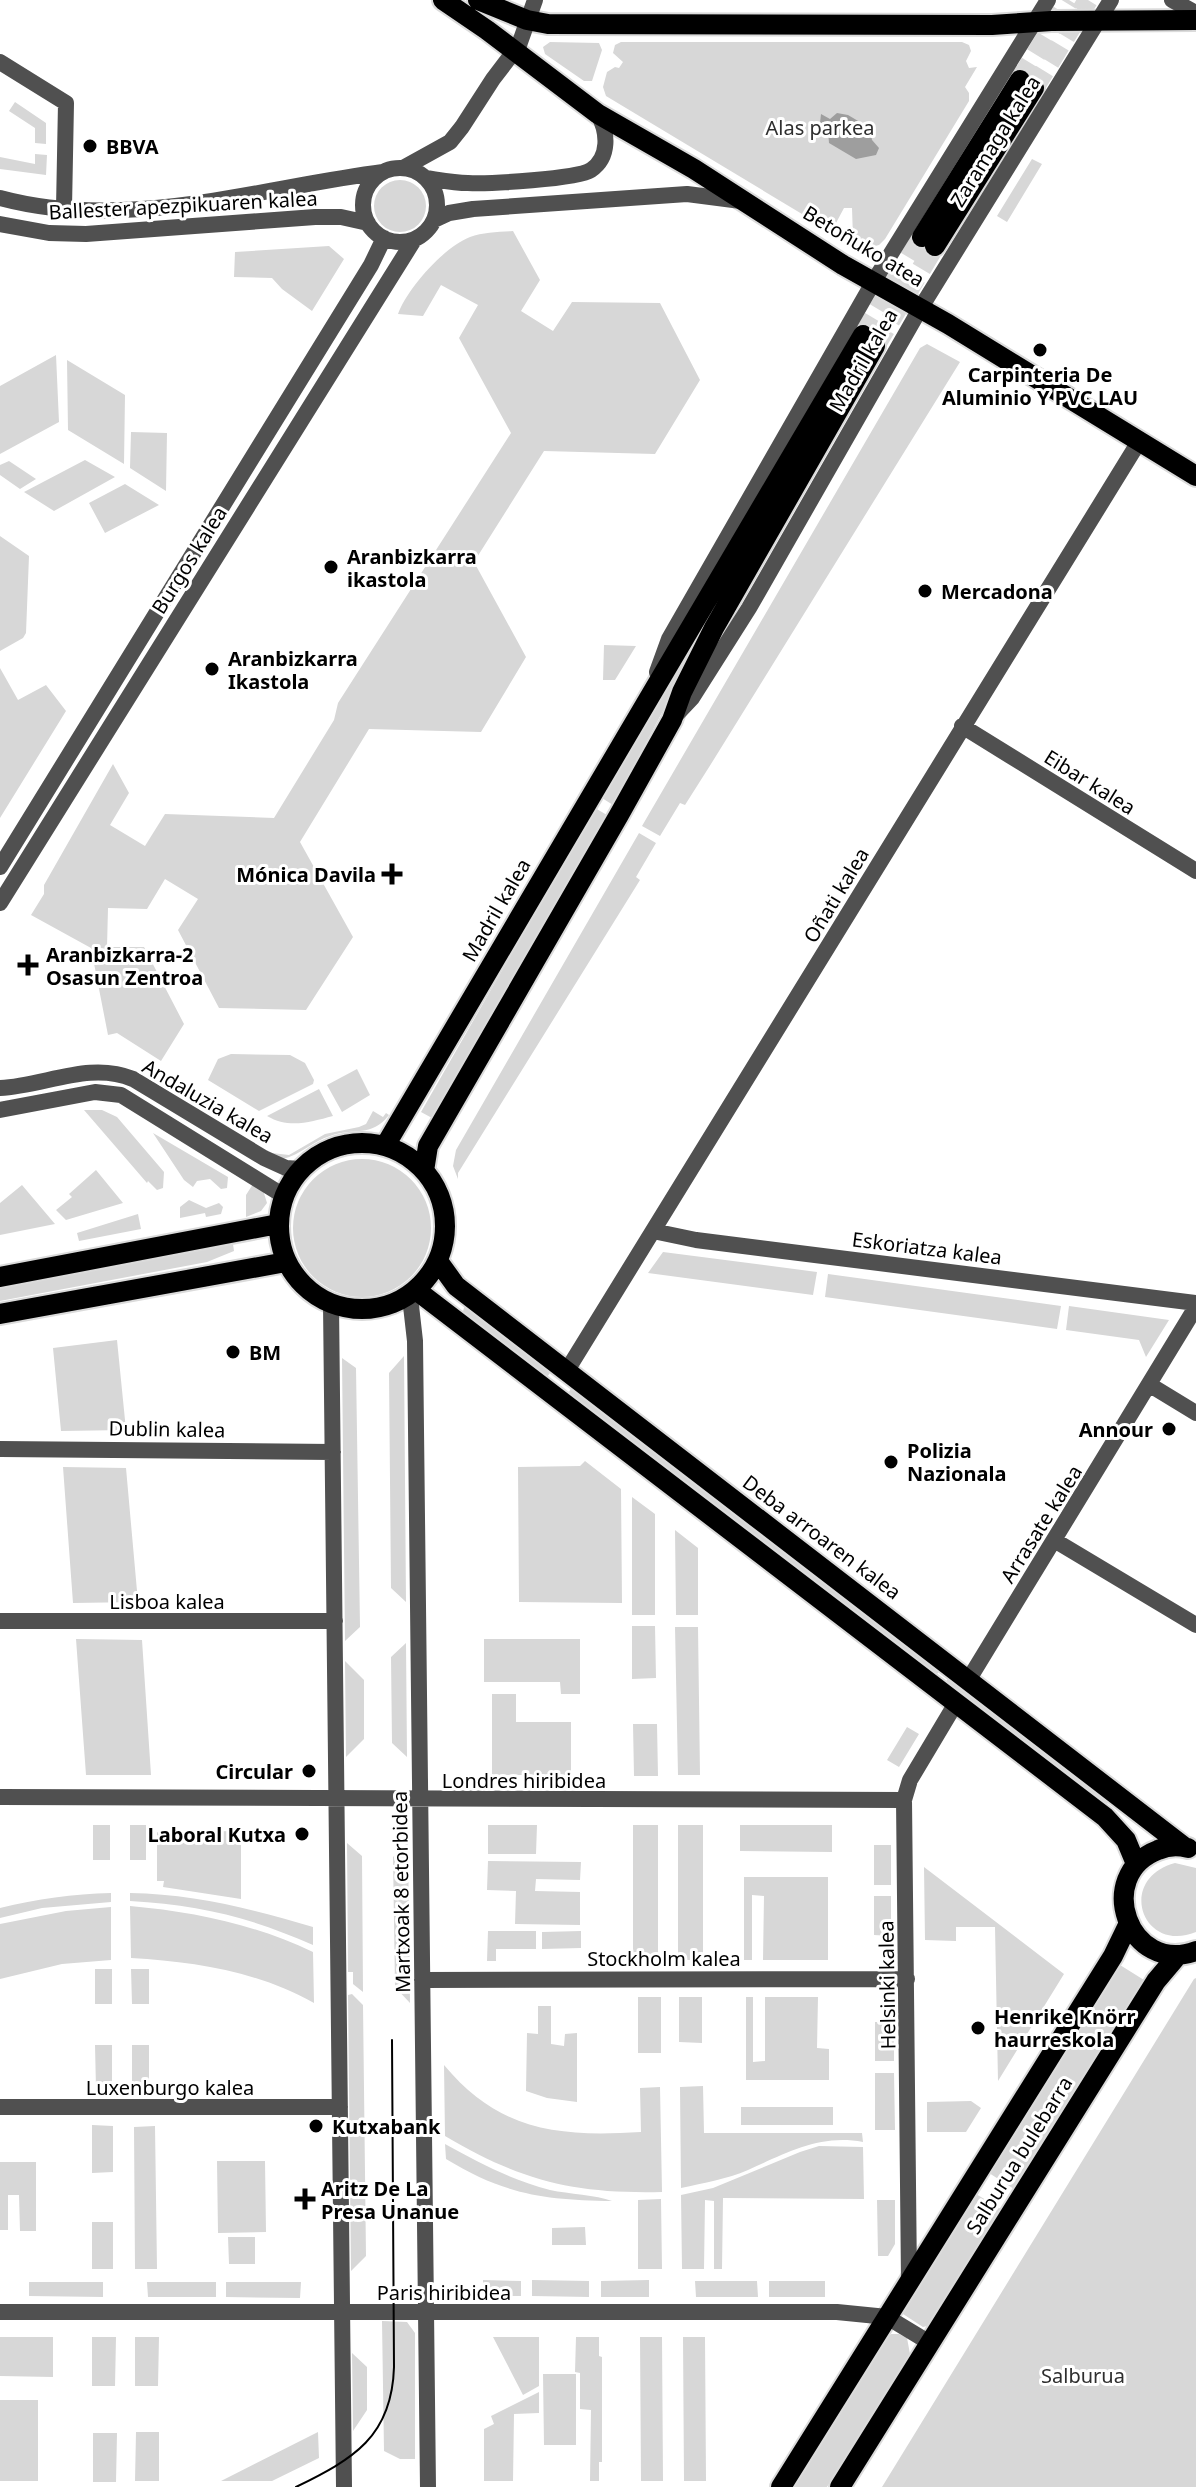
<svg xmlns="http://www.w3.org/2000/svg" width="1196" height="2487" viewBox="0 0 1196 2487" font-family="'Noto Sans',sans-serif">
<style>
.green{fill:#d7d7d7}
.water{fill:#9e9e9e}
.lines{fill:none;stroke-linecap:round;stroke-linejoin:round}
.major-tunnel{stroke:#d9d9d9;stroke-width:20;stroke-dasharray:20 10;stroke-linecap:butt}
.major-casing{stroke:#dbdbdb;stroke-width:24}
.minor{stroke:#505050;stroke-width:16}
.major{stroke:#000;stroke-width:20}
.tram{stroke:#000;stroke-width:2}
.poi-dot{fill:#000;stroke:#fff;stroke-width:3}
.labels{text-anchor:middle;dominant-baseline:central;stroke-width:6;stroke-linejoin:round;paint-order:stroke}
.park-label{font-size:20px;fill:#2e2e2e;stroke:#fff}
.street-label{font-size:20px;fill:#000;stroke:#fff}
.poi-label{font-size:20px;font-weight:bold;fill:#000;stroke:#fff;text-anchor:start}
</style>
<rect width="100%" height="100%" fill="#fff"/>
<!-- green -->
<path class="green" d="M550,42L599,43L602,50L592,81H584L545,54L543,47Z
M621,42H962L969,45L971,51L966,61L969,68L977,67L965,87L969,93V101L885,239L879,245L867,248L853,238L852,208H844L836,223L825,226L817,223L606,96L603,87L607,72L615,67L619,68L623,62L613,53L615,45Z
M15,102L46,123V144L35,143V128L9,111Z
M35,154L47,155L46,175L0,169V157L35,164Z
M1032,159L1042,164L1007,222L997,216Z
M374 206a26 26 0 1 1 52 0a26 26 0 1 1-52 0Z
M513,231L540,280L521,311L553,331L572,302L660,303L700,380L655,454L544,451L474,562L526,657L481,732L369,729L300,842L353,937L306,1010L219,1008L178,930L198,899L165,879L147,909L108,908L107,947H144L184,1024L161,1061L117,1033L108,1035L91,948L31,915L44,894V885L113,764L129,793L110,825L145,846L165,814L274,818L334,720L338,703L511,433L459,338L478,305L441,285L423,316L398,314C407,289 444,247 470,237C483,232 499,232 513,231Z
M329,246L344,259L312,311L282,289L272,278L234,277L235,252Z
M927,344L960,362L711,764L685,805L680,803L660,836L642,826L920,348Z
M56,355L59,422L0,454V386Z
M67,360L125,395L124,464L68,430Z
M131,432L167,433L166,491L130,468Z
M85,460L115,477L54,511L24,492Z
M9,461L36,479L20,489L0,475V465Z
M125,484L159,505L105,533L89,503Z
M0,536L29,556L26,633L23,638L0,651Z
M714,607L717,609L613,805L602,798Z
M604,645L636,646L615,680H603Z
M0,668L18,700L46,685L66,711L0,818Z
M595,808L607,815L432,1118L421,1112Z
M639,833L656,843L636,877L640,880L458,1173V1179L453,1166L456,1150Z
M231,1054L290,1055L305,1063L314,1080L313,1084L259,1111L208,1080L218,1059Z
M357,1069L370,1095L342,1112L327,1085Z
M319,1089L333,1116C310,1122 289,1129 267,1116Z
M84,1110H102L117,1117L164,1172L163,1188L157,1190L148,1181L147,1183Z
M373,1111L383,1117L386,1113L389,1115C371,1138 354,1127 330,1136C313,1141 300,1155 283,1159L272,1153L289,1155L325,1134L359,1127L366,1124Z
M153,1133L228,1177L227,1188L221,1189L210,1179L197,1181L193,1187L184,1180Z
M293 1228a69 69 0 1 1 138 0a69 69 0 1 1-138 0Z
M96,1170L123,1203L66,1220L56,1210L72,1197L69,1194Z
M253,1184L263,1190L267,1203L261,1211L246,1217V1195Z
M22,1185L55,1224L0,1235V1203Z
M189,1200L206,1208L219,1203L223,1207L221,1214L206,1217L205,1213L180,1218V1207Z
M138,1214L141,1229L79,1241L77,1233Z
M233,1244L234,1251L207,1262L0,1301V1288Z
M663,1252L817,1272L813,1295L648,1273Z
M828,1274L1061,1306L1057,1329L825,1297Z
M465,1304L552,1370L545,1380L462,1315Z
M1069,1306L1169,1320L1146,1357L1139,1340L1066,1330Z
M117,1340L126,1430L61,1431L53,1348Z
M404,1356L406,1602L391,1588L389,1373Z
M342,1358L356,1368L360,1627L345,1641Z
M573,1386L941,1669L934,1678L566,1396Z
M585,1461L621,1489L622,1603L519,1602L518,1467L580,1466Z
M63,1467L126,1468L138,1602L73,1603Z
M632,1497L655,1514V1615H632Z
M675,1530L698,1548V1615H676Z
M632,1626H655L656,1678L632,1679Z
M675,1627H698L700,1775H678Z
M76,1639L142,1640L151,1775H86Z
M484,1639H580V1694H561L560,1682H484Z
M406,1643L407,1757L392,1743L391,1657Z
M345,1661L364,1680V1739L346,1757Z
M951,1675L1111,1799L1103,1809L943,1685Z
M492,1694H516V1722H571V1775H492Z
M633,1724H657L658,1776H634Z
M907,1727L919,1734L899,1767L887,1760Z
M93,1825H110V1860H93Z
M130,1825H146V1860H130Z
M488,1825H537L536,1854H488Z
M633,1825H658V1961H633Z
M678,1825H703V1960H678Z
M740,1825H832V1852L740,1851Z
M241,1831V1899L163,1887L164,1881H157V1832Z
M408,1842L410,2003L395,1987L393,1857Z
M347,1843L362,1856L363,1992L353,1984V1972H348Z
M874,1845H891V1885H874Z
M488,1861L581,1862L580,1880L536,1879L535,1891L580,1892V1925L515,1924L516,1891L487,1890Z
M1175,1863L1196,1868V1932C1142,1954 1116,1879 1175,1863Z
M924,1867L1064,1974L998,2081L995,1927H956V1941L925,1940Z
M744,1877H828V1960H763L764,1896L752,1895V1960H744Z
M111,1893V1902L42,1908L0,1918V1908C37,1899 73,1894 111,1893Z
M130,1893C193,1894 253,1909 313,1927V1945C250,1917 199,1905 130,1901Z
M874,1896H891V1936L874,1935Z
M130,1906C195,1912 254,1924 313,1952L314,2003C257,1971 195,1962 131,1958Z
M111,1907V1960L62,1964L0,1979V1924L66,1911Z
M488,1931H536V1949H496V1961H487Z
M581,1931V1948L542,1949V1932Z
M1120,1965L1144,1980L1014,2189L989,2173Z
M95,1969H112V2004H95Z
M131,1969H149V2004H132Z
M1196,1978V2487H882L1194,1979Z
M352,1994L363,2005L366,2256L351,2271L348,1995Z
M638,1997H661V2053H638Z
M679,1997H702V2043L679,2042Z
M746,1997H753V2062L765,2061V1997H818L817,2048L829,2049V2080H746Z
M538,2006H551V2044L564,2046L565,2034L577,2033V2102L547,2098L526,2091L527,2033L538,2034Z
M875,2022H894V2061H875Z
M95,2045H112V2089H96Z
M132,2045H149V2088H132Z
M444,2065C500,2132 559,2137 641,2132L640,2088L660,2087L662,2192C574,2194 521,2181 445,2136Z
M875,2073H894L895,2130H875Z
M703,2086L704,2133H862L863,2142C819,2134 787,2153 748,2170C727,2179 704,2183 681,2188L680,2087Z
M971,2101L981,2108L966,2132H927V2102Z
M741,2107H833V2125H741Z
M92,2125L113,2126V2172L92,2173Z
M155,2126L157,2269H135L134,2127Z
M445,2144C479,2163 512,2180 550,2190C569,2194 596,2195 612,2201C545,2200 505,2195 446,2159Z
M819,2146L863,2147L864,2199L723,2198L722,2269H714V2201L705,2200L704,2269H682L681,2195L713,2188L800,2152Z
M217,2161H265L266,2232L218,2233Z
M0,2162H36V2231H20L19,2195H8V2230H0Z
M976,2194L1001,2209L927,2326L923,2327L903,2314V2309Z
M661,2199L662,2269H638V2200Z
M877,2200H895V2244L888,2256H878Z
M92,2222H113V2269H92Z
M585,2227L586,2245H552V2228Z
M228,2237H255V2264H229Z
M483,2280L521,2281V2296H483Z
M532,2280L589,2281V2297L532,2296Z
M649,2280V2297H601V2281Z
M695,2281H757L758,2297H696Z
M769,2281H825V2297H769Z
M29,2282H103V2297L29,2296Z
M147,2282H216V2297H148Z
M226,2282H301L300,2298L226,2297Z
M382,2321L407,2322L415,2333V2459H400L384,2451Z
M891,2334H899L907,2338L910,2354L827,2487H792L884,2340Z
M0,2337H53V2377L0,2376Z
M92,2337H116L115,2386H92Z
M135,2337H159L158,2386H135Z
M493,2337H539V2386L523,2395Z
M576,2337H599V2356L602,2357V2462H599V2481H590L591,2410L580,2409V2373L575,2372Z
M640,2337H662L663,2481H641Z
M683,2337H705L706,2481H684Z
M352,2353L367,2367V2410L353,2431Z
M543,2374H576V2445H544Z
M539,2392V2413L514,2414L513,2481H484V2429L494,2424L491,2416Z
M0,2400H38V2481H0Z
M136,2432H159V2481H135Z
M318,2432L319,2458L272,2481H221Z
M93,2433H117L116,2482H93Z"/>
<!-- water -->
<path class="water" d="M837,113L848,115L870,128L872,140L879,148L876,155L856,159L829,143L828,131L820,123L821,114L830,119Z"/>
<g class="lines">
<!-- major-tunnel -->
<path class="major-tunnel" d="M1020,80L1069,0
M1034,88L1088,0
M863,335L922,237
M875,346L935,246"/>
<!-- major casing -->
<g class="major-casing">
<path id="major" d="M443,0L487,30L598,114L694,169L843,265L948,324L1196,476
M478,0L527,20L548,24L992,25L1051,21L1196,20
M922,237L1020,80
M935,246L1034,88
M279 1226a83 83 0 1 1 166 0a83 83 0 1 1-166 0Z
M385,1146L863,335
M424,1171L428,1146L619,815L672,720L682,692L714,628L875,346
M438,1261L456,1286L1183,1846
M0,1277L278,1224
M416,1290L1105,1817L1126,1840L1136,1864
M0,1314L286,1262
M1188,1848C1178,1845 1167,1846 1158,1850C1093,1875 1129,1976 1196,1951
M781,2487L1113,1956L1128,1925
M840,2487L1156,1981L1178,1955"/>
</g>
<!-- minor -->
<path class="minor" d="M1172,0L1196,13
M0,62L66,103L64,208
M403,168L450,142L462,127L493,79L519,45L535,0
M363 205a37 37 0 1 1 74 0a37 37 0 1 1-74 0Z
M425,178C439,180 454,183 468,183C489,184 577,179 591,170C610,157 608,132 598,114
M0,198C126,232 258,188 383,172
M434,220L449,213L473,209L687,194L741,201
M0,224L49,233L86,234L315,217H341L368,223
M657,672L669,639L874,281L1048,0
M675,716L692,698L749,608L920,309L1111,0
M962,726L1196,871
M0,867L371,265L384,238
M0,903L414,240
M0,1088C45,1086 89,1061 133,1079L264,1158L286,1168L300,1169
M0,1110L95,1092L121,1095L284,1196
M653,1231L696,1240L1196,1303
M410,1297L415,1341L428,2487
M331,1304L344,2487
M566,1372L1140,440
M1150,1385L1196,1413
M0,1449L333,1452
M1054,1540L1196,1625
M0,1621H335
M969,1679L1196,1307
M0,1797L904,1800
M422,1980L907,1979
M0,2107H340
M909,2280L904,1800L910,1780L956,1703
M0,2312H837L887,2317L930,2343"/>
<!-- major -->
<use href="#major" class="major"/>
<!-- tram -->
<path class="tram" d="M296,2487C353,2459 392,2437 394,2367L392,2040"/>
</g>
<!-- markers -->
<g class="poi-dot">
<circle cx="90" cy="146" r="8"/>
<circle cx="1040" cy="350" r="8"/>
<circle cx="331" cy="567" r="8"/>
<circle cx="925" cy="591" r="8"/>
<circle cx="212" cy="669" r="8"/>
<path d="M388 862h8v8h8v8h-8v8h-8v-8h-8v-8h8z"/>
<path d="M24 953h8v8h8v8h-8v8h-8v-8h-8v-8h8z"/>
<circle cx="233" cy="1352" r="8"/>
<circle cx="1169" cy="1429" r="8"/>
<circle cx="891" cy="1462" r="8"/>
<circle cx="309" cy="1771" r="8"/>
<circle cx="302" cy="1834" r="8"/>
<circle cx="978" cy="2028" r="8"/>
<circle cx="316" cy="2126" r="8"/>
<path d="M301 2187h8v8h8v8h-8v8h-8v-8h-8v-8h8z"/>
</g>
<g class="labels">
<!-- park labels -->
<g class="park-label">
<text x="820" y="127">Alas parkea</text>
<text x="1083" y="2375">Salburua</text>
</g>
<!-- street labels -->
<g class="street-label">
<text transform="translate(995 141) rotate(-58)">Zaramaga kalea</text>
<text transform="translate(183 205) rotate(-3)">Ballester apezpikuaren kalea</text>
<text transform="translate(864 246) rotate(31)">Betoñuko atea</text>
<text transform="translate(863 360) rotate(-60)">Madril kalea</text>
<text transform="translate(189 560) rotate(-58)">Burgos kalea</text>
<text transform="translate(1090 782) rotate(32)">Eibar kalea</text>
<text transform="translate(836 895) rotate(-59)">Oñati kalea</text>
<text transform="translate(496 910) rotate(-60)">Madril kalea</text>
<text transform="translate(208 1101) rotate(30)">Andaluzia kalea</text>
<text transform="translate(927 1248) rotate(7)">Eskoriatza kalea</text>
<text transform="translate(167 1429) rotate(1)">Dublin kalea</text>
<text transform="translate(1041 1524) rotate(-58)">Arrasate kalea</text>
<text transform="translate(822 1537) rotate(37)">Deba arroaren kalea</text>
<text x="167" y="1601">Lisboa kalea</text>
<text x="524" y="1780">Londres hiribidea</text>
<text transform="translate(401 1892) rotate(-91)">Martxoak 8 etorbidea</text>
<text x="664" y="1958">Stockholm kalea</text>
<text transform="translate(887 1985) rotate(-91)">Helsinki kalea</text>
<text x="170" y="2087">Luxenburgo kalea</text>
<text transform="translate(1019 2155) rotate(-58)">Salburua bulebarra</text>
<text x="444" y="2292">Paris hiribidea</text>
</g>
<!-- poi labels -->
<g class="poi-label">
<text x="106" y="146">BBVA</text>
<text x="1040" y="374" text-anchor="middle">Carpinteria De<tspan x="1040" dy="23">Aluminio Y PVC LAU</tspan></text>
<text x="347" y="556">Aranbizkarra<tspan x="347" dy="23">ikastola</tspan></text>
<text x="941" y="591">Mercadona</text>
<text x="228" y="658">Aranbizkarra<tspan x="228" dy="23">Ikastola</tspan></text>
<text x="376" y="874" text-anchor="end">Mónica Davila</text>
<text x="46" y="954">Aranbizkarra-2<tspan x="46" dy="23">Osasun Zentroa</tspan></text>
<text x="249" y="1352">BM</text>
<text x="1153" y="1429" text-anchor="end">Annour</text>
<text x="907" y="1450">Polizia<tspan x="907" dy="23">Nazionala</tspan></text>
<text x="293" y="1771" text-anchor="end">Circular</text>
<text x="286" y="1834" text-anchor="end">Laboral Kutxa</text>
<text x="994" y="2016">Henrike Knörr<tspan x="994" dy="23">haurreskola</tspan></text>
<text x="332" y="2126">Kutxabank</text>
<text x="321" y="2188">Aritz De La<tspan x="321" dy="23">Presa Unanue</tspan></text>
</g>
</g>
</svg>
